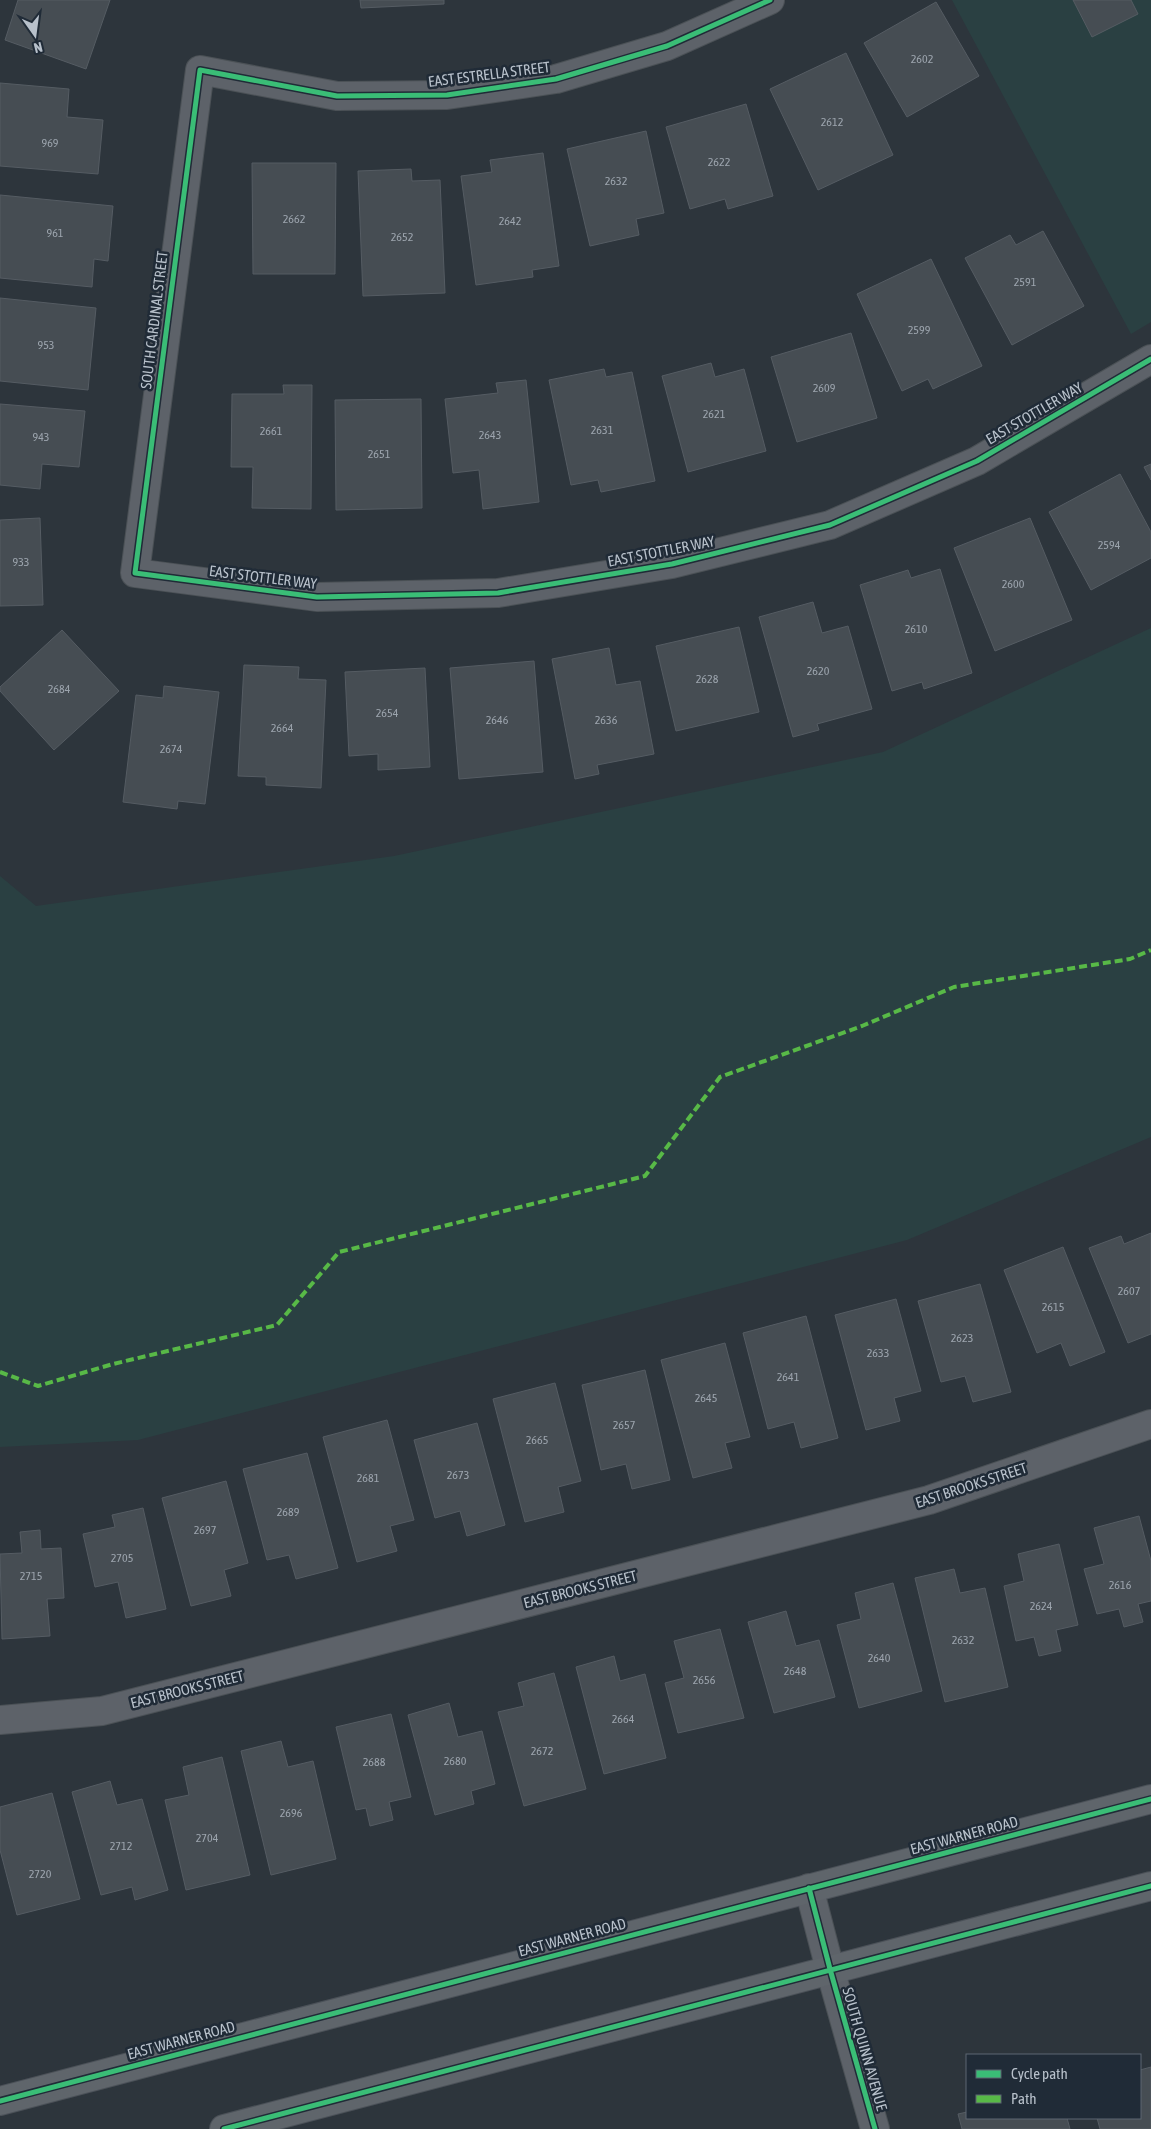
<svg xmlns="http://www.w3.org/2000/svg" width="1151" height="2129" viewBox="0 0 1151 2129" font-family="'Asap Condensed',sans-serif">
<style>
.green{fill:#2a4042}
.building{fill:#464d53;stroke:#555c63}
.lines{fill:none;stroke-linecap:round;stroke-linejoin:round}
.minor-casing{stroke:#4b5156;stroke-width:30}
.major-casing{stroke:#4b5158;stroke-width:30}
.minor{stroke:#5d6269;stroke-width:28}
.major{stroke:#5f656b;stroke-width:28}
.quiet{stroke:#58b947;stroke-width:4;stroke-dasharray:8 4;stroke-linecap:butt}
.cycleway-casing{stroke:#202b37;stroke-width:8}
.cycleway{stroke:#3abd76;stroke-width:5}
.labels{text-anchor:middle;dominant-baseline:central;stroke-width:5;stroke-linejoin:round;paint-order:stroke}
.number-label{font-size:12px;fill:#9ca4ad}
.street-label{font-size:15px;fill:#b8c1cb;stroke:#202b37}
</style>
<rect width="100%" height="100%" fill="#2d353c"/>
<!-- green -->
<path class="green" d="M952,0H1151V322L1131,334Z
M1151,628V1137L907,1240L138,1440L0,1447V876L36,906L394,856L883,752Z"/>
<!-- building -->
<path class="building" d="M18,0H110L86,69L5,40Z
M360,0H444V4L361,8Z
M1073,0H1131L1138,14L1092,37Z
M936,2L979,76L907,117L864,43Z
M846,53L893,155L818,190L770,89Z
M0,83L69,89L67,117L103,120L98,174L0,166Z
M746,104L773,196L728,209L725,199L690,209L666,127Z
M646,131L664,213L636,219L639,235L590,246L567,149Z
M543,153L559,266L532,270L533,277L476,285L461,176L492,172L490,160Z
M252,163H336L335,274H253Z
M411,169L412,181L440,180L445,293L363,296L358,171Z
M0,195L113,206L108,261L94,259L92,287L0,278Z
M1043,231L1084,306L1012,345L965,258L1010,235L1016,245Z
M931,259L982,366L933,389L928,379L902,391L857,294Z
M0,298L96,308L88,390L0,381Z
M851,333L877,418L797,442L771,357Z
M711,363L715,377L744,369L766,451L688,472L662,376Z
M604,369L606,377L632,372L655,481L601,492L598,480L571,485L549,380Z
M526,380L539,502L483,509L479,470L453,473L445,399L498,393L496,383Z
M283,385H312L311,509L252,508L253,467H231L232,394H284Z
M421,399L422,508L336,510L335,400Z
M0,404L85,411L79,467L42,464L40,489L0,485Z
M1151,464V480L1144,467Z
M1120,474L1151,532V558L1091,590L1049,512Z
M40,518L43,605L0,606V520Z
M1030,518L1072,620L995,651L954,548Z
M940,569L972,673L924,689L922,682L892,691L860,585L908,570L911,578Z
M813,602L822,633L848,626L872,709L817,724L819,730L793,737L759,617Z
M739,627L759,712L676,731L656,646Z
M62,630L119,691L54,750L0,691V687Z
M609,648L616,685L640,681L654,754L597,765L599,774L575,779L552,659Z
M534,661L543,772L459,779L450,668Z
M244,665L299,667L298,679L326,680L321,788L266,785V777L238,776Z
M425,668L430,767L378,770V754L349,756L345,672Z
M164,686L219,692L205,804L178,801L177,809L123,802L136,695L163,698Z
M1151,1233V1334L1128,1343L1089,1248L1121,1236L1124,1244Z
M1063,1247L1105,1352L1070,1366L1061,1343L1037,1353L1004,1270Z
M980,1284L1011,1392L973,1402L965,1376L941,1382L918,1301Z
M896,1299L921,1391L894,1398L900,1421L866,1430L835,1315Z
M806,1316L838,1438L801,1448L794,1422L768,1429L743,1333Z
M725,1343L750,1437L725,1443L732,1468L693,1478L661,1360Z
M645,1370L670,1480L632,1489L626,1464L601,1470L582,1385Z
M555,1383L581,1481L558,1487L564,1512L525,1522L493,1399Z
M387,1420L414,1520L390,1526L397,1551L357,1562L323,1437Z
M477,1423L505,1525L467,1536L460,1511L435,1518L414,1440Z
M307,1453L338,1568L296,1579L289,1555L267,1560L243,1469Z
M226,1481L248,1563L224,1570L231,1596L191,1606L162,1498Z
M143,1508L166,1609L126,1618L118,1582L95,1587L83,1534L115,1527L112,1515Z
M1139,1516L1151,1561V1601L1138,1604L1143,1622L1124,1627L1119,1609L1097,1614L1084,1569L1104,1564L1094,1528Z
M40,1530L41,1549L61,1548L64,1598L47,1599L50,1636L2,1639L0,1554L22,1553L20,1532Z
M1059,1544L1078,1625L1056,1630L1061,1651L1039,1656L1034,1637L1016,1641L1004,1586L1024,1581L1018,1554Z
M954,1569L960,1593L985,1588L1008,1687L945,1702L915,1578Z
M893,1583L922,1691L859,1708L837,1625L861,1619L855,1593Z
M786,1611L796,1646L819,1640L835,1697L774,1713L748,1622Z
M720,1629L744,1718L678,1733L665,1683L684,1678L674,1641Z
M614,1656L620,1681L645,1674L666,1758L604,1774L576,1667Z
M554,1673L586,1789L524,1806L498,1712L524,1706L518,1683Z
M449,1703L458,1737L482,1731L495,1784L471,1791L474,1804L435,1815L408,1715Z
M391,1714L411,1797L389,1802L393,1820L370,1826L366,1808L356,1810L336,1727Z
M281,1741L288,1767L313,1761L336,1859L271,1875L241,1751Z
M222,1757L250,1875L186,1890L165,1800L189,1795L183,1767Z
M110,1781L117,1805L142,1799L168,1890L135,1900L132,1887L101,1895L72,1792Z
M52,1793L80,1899L17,1915L0,1850V1807Z
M1151,2067V2129H1100L1097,2118H1140V2070Z
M967,2112V2118H1067L1070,2129H962L958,2114Z"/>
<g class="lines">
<!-- minor casing -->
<g class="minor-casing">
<path id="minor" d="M770,0L667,46L556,79L447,95L337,96L200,70L135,573L317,597L498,593L672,564L830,525L977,461L1151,359
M0,1720L102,1711L929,1500L1151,1424
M809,1888L830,1969L875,2129"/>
</g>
<!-- major casing -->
<g class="major-casing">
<path id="major" d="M0,2101L1151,1799
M224,2129L1151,1886"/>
</g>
<!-- minor -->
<use href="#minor" class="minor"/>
<!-- major -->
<use href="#major" class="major"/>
<!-- quiet -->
<path class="quiet" d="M0,1372L38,1386L113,1364L277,1325L339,1252L645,1176L720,1077L862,1026L954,987L1130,959L1151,950"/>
<!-- cycleway casing -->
<g class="cycleway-casing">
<path id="cycleway" d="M770,0L667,46L556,79L447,95L337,96L200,70L135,573L317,597L498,593L672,564L830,525L977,461L1151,359
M809,1888L830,1969L875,2129
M0,2101L1151,1799
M224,2129L1151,1886"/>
</g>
<!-- cycleway -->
<use href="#cycleway" class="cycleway"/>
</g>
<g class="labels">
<!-- number labels -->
<g class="number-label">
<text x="922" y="59">2602</text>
<text x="832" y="122">2612</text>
<text x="50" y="143">969</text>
<text x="719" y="162">2622</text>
<text x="616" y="181">2632</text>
<text x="294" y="219">2662</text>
<text x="510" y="221">2642</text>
<text x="55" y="233">961</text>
<text x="402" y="237">2652</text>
<text x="1025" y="282">2591</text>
<text x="919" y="330">2599</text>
<text x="46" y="345">953</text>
<text x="824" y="388">2609</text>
<text x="714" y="414">2621</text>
<text x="602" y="430">2631</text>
<text x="271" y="431">2661</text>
<text x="490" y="435">2643</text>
<text x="41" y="437">943</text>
<text x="379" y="454">2651</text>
<text x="1109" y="545">2594</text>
<text x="21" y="562">933</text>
<text x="1013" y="584">2600</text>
<text x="916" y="629">2610</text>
<text x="818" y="671">2620</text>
<text x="707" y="679">2628</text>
<text x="59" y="689">2684</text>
<text x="387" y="713">2654</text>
<text x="497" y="720">2646</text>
<text x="606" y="720">2636</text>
<text x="282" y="728">2664</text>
<text x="171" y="749">2674</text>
<text x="1129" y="1291">2607</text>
<text x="1053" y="1307">2615</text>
<text x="962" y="1338">2623</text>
<text x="878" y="1353">2633</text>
<text x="788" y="1377">2641</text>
<text x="706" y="1398">2645</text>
<text x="624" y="1425">2657</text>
<text x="537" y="1440">2665</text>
<text x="458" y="1475">2673</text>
<text x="368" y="1478">2681</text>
<text x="288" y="1512">2689</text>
<text x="205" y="1530">2697</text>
<text x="122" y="1558">2705</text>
<text x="31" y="1576">2715</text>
<text x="1120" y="1585">2616</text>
<text x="1041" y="1606">2624</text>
<text x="963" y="1640">2632</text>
<text x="879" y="1658">2640</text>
<text x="795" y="1671">2648</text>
<text x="704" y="1680">2656</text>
<text x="623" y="1719">2664</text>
<text x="542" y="1751">2672</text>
<text x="455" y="1761">2680</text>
<text x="374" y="1762">2688</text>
<text x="291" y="1813">2696</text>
<text x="207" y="1838">2704</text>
<text x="121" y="1846">2712</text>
<text x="40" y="1874">2720</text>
</g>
<!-- street labels -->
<g class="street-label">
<text transform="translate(489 74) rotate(-7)">EAST ESTRELLA STREET</text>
<text transform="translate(154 320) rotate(-83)">SOUTH CARDINAL STREET</text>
<text transform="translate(1034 413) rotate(-30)">EAST STOTTLER WAY</text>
<text transform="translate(661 551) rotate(-11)">EAST STOTTLER WAY</text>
<text transform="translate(263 577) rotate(7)">EAST STOTTLER WAY</text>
<text transform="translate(971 1485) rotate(-18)">EAST BROOKS STREET</text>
<text transform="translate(580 1589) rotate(-14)">EAST BROOKS STREET</text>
<text transform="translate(187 1689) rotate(-14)">EAST BROOKS STREET</text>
<text transform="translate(964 1835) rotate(-15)">EAST WARNER ROAD</text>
<text transform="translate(572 1937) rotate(-15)">EAST WARNER ROAD</text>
<text transform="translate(181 2040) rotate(-15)">EAST WARNER ROAD</text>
<text transform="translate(865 2049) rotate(74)">SOUTH QUINN AVENUE</text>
</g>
</g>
<!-- legend -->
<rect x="966" y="2054" width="175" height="65" fill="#202b37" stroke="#5d6772"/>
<rect x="976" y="2070" width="25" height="8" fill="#3abd76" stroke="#5d6772"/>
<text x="1011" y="2079" font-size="15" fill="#b8c1cb">Cycle path</text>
<rect x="976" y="2095" width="25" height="8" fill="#58b947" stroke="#5d6772"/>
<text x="1011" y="2104" font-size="15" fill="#b8c1cb">Path</text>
<!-- north arrow -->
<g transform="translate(35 35) rotate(166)" stroke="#202b37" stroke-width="4" paint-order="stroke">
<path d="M0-4L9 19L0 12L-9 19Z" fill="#b8c1cb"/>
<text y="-8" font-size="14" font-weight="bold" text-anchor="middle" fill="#b8c1cb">N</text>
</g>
</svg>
